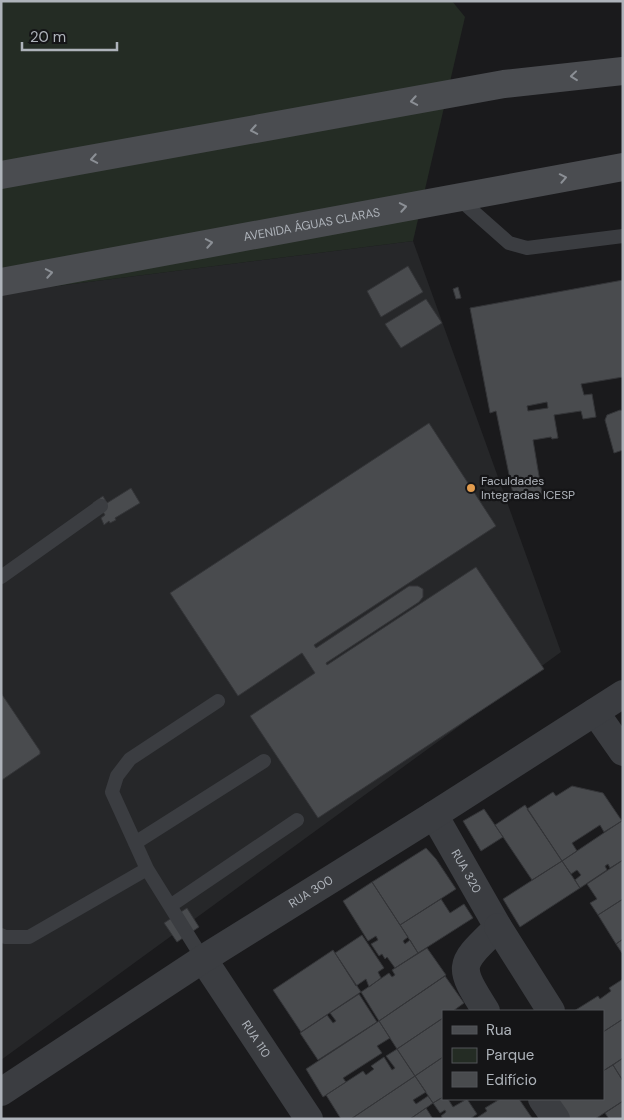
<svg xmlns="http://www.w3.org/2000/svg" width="624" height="1120" viewBox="0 0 624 1120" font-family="'DM Sans',sans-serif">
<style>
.built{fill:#262729}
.green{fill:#242c24}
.building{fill:#494b4e;stroke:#343538;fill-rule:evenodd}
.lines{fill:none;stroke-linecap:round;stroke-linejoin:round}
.service{stroke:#3b3d41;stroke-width:14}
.minor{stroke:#3b3d41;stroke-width:28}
.secondary{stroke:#4a4c50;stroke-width:28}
.oneway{stroke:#8b8f95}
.poi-dot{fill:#e19b4d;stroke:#151517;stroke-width:2}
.labels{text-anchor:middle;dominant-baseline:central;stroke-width:4.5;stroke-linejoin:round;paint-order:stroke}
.street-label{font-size:12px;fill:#aeb3ba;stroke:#151517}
.poi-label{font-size:12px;fill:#aeb3ba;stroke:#151517;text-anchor:start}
</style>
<rect width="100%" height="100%" fill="#1a1a1c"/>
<!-- built -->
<path class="built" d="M413,241L561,652L1,1060V293Z"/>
<!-- green -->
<path class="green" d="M1,1H452L465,17L413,241L1,293Z"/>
<!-- building -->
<path class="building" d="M408,266L423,292L381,317L367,291Z
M623,280V377L581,384L584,395L592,394L596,417L583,419L581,411L554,415L558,438L552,439L551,437L533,440L542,494L514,499L496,411L490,413L470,308ZM547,402L548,408L528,411L527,406Z
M458,287L461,298L456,299L453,289Z
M426,299L442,323L401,348L385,324Z
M620,410L623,411V450L614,453L605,420L607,415Z
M429,423L496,526L314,645L316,648L409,586H418L423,589V597L419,602L326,663L327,665L476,567L544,669L318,818L250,716L315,673L302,653L238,696L170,593Z
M131,488L140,503L115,518L116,520L110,523L109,521L104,525L101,518L105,515L100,507L96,509L93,503L103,496L107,503Z
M1,693L40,751V754L2,780Z
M572,786L603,793L622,821L604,832L600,825L583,836L572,843L577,851L562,861L527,809L553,792L556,796Z
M525,805L562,861L532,880L495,825Z
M484,809L503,837L481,851L463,821Z
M623,820V860L610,868L608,864L605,866L607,870L580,888L575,880L581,875L577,870L571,874L562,861Z
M426,848L436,859L456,889L400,925L372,882Z
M623,860V899L598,915L590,903L597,899L587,884Z
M562,861L580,888L520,927L503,899Z
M372,882L408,937L403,941L405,944L410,940L418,953L395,968L387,957L385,959L382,954L379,956L371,944L378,940L376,936L368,941L343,901Z
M441,899L450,913L464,904L473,918L418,953L400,925Z
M623,899V939L616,944L598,915Z
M187,908L199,927L177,942L164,923Z
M362,935L384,968L378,972L381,978L369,987L366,979L356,986L335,953Z
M623,939V952L622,953L616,944Z
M427,948L446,975L379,1021L361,992L389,973L392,977L395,975L392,970Z
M333,950L361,992L301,1032L273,990Z
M445,976L464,1003L453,1011H443V1018L397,1049L379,1021Z
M623,979V1019L603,1032V1011H574L598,996L600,999L611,991L609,988Z
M359,994L377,1022L318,1060L300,1033L327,1015L333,1023L336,1021L330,1013Z
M443,1018V1057L415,1076L397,1049Z
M623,1019V1058L603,1071V1032Z
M379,1021L390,1038L377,1046L382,1053L343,1078L346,1082L323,1097L306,1069Z
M397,1049L415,1076L351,1119H341L326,1095L363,1071L366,1075L374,1069L371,1066L384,1057L392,1070L395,1068L386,1056Z
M443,1057V1097L433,1103L415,1076Z
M623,1058V1081L613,1065Z
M613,1065L623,1081V1101L595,1119H567L557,1101L561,1099H603V1071Z
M415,1076L426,1092L413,1100L416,1104L428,1096L433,1103L426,1108L410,1119H351Z
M443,1097V1099H448L453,1107L467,1099L477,1114L470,1119H443L441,1116L446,1112L445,1110L440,1113L433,1103Z
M500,1099H519L532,1118L475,1119L487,1111L485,1108Z
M623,1101V1119H609L605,1113Z
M426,1108L433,1119H410Z"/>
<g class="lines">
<!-- service -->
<path class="service" d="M457,197L509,243L527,248L623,236
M1,577L101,506
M135,843L264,761
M147,869L112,792L117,776L130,759L218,701
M170,906L297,820
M1,935L5,937H29L147,869L203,959"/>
<!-- minor -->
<g class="minor">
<path d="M595,712L623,752"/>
<path id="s1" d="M434,815L498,927C459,965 456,964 486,1011"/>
<path d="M498,927L551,1011"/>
<path id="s2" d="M203,959L309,1119"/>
<path id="s3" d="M1,1092L203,959L434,815L623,694"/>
<path d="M542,1099L556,1119"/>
</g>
<!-- secondary -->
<g class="secondary">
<path d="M1,175L504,84L623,71"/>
<path id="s4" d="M1,282L623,167"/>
</g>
</g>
<!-- one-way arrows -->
<defs><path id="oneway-chevron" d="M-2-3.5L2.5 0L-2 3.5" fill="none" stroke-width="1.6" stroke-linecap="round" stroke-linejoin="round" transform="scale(1.25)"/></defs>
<g class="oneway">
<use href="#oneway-chevron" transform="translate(574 76) rotate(174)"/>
<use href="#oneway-chevron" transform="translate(414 101) rotate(170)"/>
<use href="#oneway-chevron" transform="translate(254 130) rotate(170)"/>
<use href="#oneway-chevron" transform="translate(94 159) rotate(170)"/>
<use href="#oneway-chevron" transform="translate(563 178) rotate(-11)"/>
<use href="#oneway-chevron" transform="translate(403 207) rotate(-10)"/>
<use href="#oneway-chevron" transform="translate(209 243) rotate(-10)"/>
<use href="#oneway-chevron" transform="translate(49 273) rotate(-10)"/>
</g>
<!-- markers -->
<circle class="poi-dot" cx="471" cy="488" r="5"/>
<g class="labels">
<!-- street labels -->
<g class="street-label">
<text stroke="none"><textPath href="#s4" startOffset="316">AVENIDA ÁGUAS CLARAS</textPath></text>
<text stroke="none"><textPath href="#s1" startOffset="65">RUA 320</textPath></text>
<text stroke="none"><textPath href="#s3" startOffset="369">RUA 300</textPath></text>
<text stroke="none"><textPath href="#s2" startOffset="96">RUA 110</textPath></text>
</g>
<!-- poi labels -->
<g class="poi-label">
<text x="481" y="481">Faculdades<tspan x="481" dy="14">Integradas ICESP</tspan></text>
</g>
</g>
<!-- border -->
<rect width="624" height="1120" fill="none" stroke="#aeb3ba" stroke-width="5"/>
<!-- legend -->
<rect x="442" y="1010" width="162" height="90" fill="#151517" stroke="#525458"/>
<rect x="452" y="1026" width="25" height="8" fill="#4a4c50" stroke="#525458"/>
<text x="486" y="1035" font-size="15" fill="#aeb3ba">Rua</text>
<rect x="452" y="1048" width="25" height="15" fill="#242c24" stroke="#525458"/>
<text x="486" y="1060" font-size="15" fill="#aeb3ba">Parque</text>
<rect x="452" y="1072" width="25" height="15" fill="#494b4e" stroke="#525458"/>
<text x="486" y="1085" font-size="15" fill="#aeb3ba">Edifício</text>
<!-- scale -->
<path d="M22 42v8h95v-8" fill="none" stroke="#aeb3ba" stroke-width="2.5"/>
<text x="30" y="42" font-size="15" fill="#aeb3ba" stroke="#151517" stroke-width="4" paint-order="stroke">20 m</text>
</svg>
